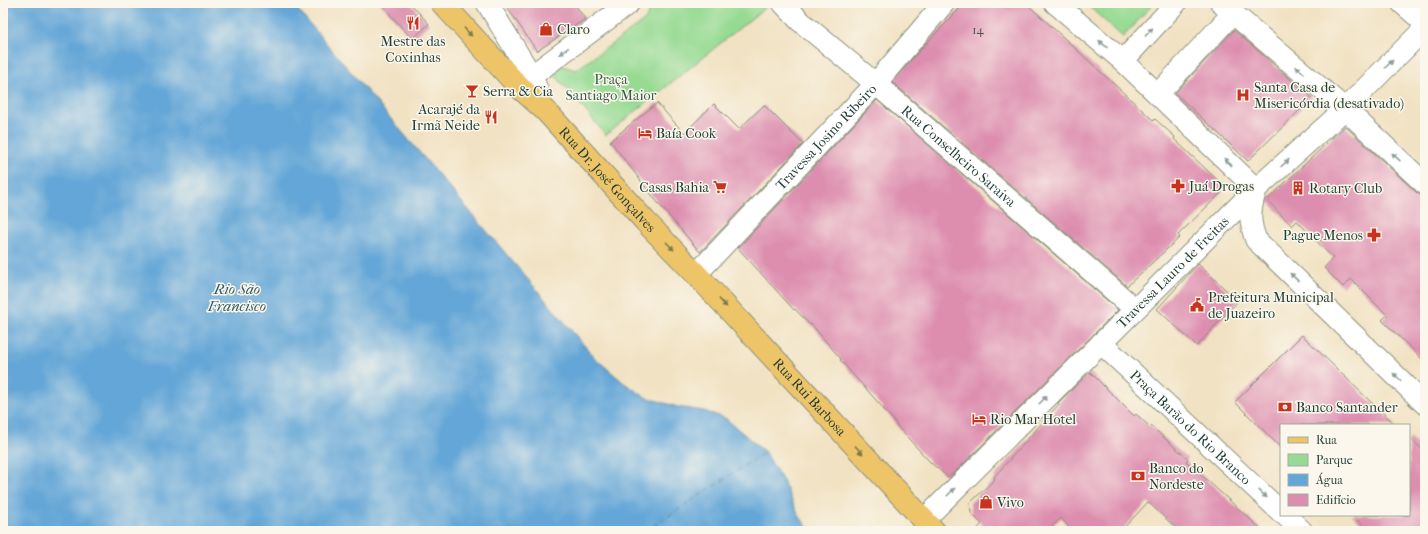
<svg xmlns="http://www.w3.org/2000/svg" width="1428" height="534" viewBox="0 0 1428 534" font-family="'IM FELL French Canon',serif">
<style>
.green{fill:#96da93;stroke:#5a8c64}
.water{fill:#63a6d7;stroke:#417286}
.lines{fill:none;stroke-linecap:round;stroke-linejoin:round}
.ferry{stroke:#335c65;stroke-width:1;stroke-dasharray:5 4;stroke-linecap:butt}
.building{fill:#dd8eaf}
.minor-casing{stroke:#88907c;stroke-width:23}
.major-casing{stroke:#88907c;stroke-width:24}
.minor{stroke:#fff;stroke-width:21}
.major{stroke:#eec469;stroke-width:22}
.oneway{fill:#7c7a4c}
.oneway2{fill:#8f9e9a}
.labels{text-anchor:middle;dominant-baseline:central;stroke-width:3;stroke-linejoin:round;paint-order:stroke}
.number-label{font-size:12px;fill:#4e5153}
.poi-label{font-size:14px;fill:#1f3d34;stroke:#fbf7ec;text-anchor:start}
.park-label{font-size:14px;fill:#375c47;stroke:#fbf7ec}
.street-label{font-size:14px;fill:#1f3d34;stroke:#fbf7ec}
.water-label{font-size:15px;font-style:italic;fill:#335c65;stroke:#fbf7ec}
</style>
<rect width="100%" height="100%" fill="#fbf7ec"/>
<filter id="ink" filterUnits="userSpaceOnUse"><feTurbulence type="fractalNoise" baseFrequency=".025" numOctaves="2"/><feDisplacementMap in="SourceGraphic" scale="8" xChannelSelector="R" yChannelSelector="G"/><feConvolveMatrix kernelMatrix="1 2 1 2 8 2 1 2 1" color-interpolation-filters="sRGB"/></filter>
<filter id="wash" filterUnits="userSpaceOnUse"><feTurbulence type="fractalNoise" baseFrequency=".012" numOctaves="4" result="noise"/><feDisplacementMap in="SourceGraphic" scale="16" xChannelSelector="R" yChannelSelector="G"/><feGaussianBlur stdDeviation="0.9" result="paint"/><feColorMatrix in="noise" values="0 0 0 0 0 0 0 0 0 0 0 0 0 0 0 0 0 1.4 0 .05"/><feComposite in="paint" operator="in"/></filter>
<g filter="url(#wash)">
<rect width="100%" height="100%" fill="#f1e2c3"/>
<!-- green -->
<path class="green" d="M656,3H764L767,6L606,135L554,74L563,66L576,70L645,20L653,5Z
M1085,3H1154L1123,37Z"/>
<!-- water -->
<path class="water" d="M3,3H292L595,358L623,382L645,397L678,407L704,411L725,418L765,452L783,481L798,514L810,531H3Z"/>
<g class="lines">
<!-- ferry -->
<path class="ferry" d="M646,531L765,452"/>
</g>
<g id="blocks">
<!-- building -->
<path class="building" d="M380,3H410L429,24L412,39Z
M504,3H574L585,19L537,51Z
M965,3H1026L1154,121L1155,119L1175,137L1174,139L1226,188L1178,235L1180,237L1127,286L892,82L921,49Z
M1234,30L1312,98L1248,161L1175,93Z
M877,100L1118,310L956,471L948,477L931,463L895,424L896,423L883,409H884L840,360L841,359L811,324L810,325L795,309L794,310L738,248Z
M657,103L684,133L714,104L739,129L764,105L803,144L700,252L658,203L610,141Z
M1345,126L1417,193L1425,197V362L1382,320L1387,315L1351,279L1343,287L1324,268L1333,258L1297,221L1292,226L1267,200Z
M1198,264L1238,301L1197,346L1157,309Z
M1302,335L1373,404L1396,425H1281V448L1235,402Z
M1090,372L1134,416L1136,414L1149,426L1150,425L1188,459L1186,461L1263,531H1179L1148,502L1121,531H1072L1061,518L1047,531H975L982,524L971,513L970,503L995,479L994,477L1059,404L1058,403Z
M1409,437L1425,452V531H1369L1352,515H1409Z"/>
</g>
</g>
<g filter="url(#ink)">
<use href="#blocks" fill-opacity="0" stroke="#88907c" stroke-width="1"/>
<g class="lines">
<!-- minor casing -->
<g class="minor-casing">
<g id="minor">
<path d="M487,3L531,75L537,89"/>
<path id="s1" d="M783,3L800,21L876,84L1135,309"/>
<path d="M1055,3L1123,61L1256,189"/>
<path d="M1221,3L1345,109L1425,184"/>
<path d="M1402,3L1425,23"/>
<path d="M1123,61L1176,3"/>
<path d="M518,86L629,3"/>
<path d="M1158,94L1233,13"/>
<path d="M1256,189C1250,210 1248,219 1256,240L1425,404"/>
<path id="s2" d="M703,267L871,89L944,3"/>
<path id="s3" d="M1101,343L1281,512"/>
<path d="M1285,515L1302,531"/>
<path id="s4" d="M924,520L1256,189L1345,109L1425,28"/>
</g>
</g>
<!-- major casing -->
<g class="major-casing">
<g id="major">
<path id="s5" d="M442,3L518,86L545,110L645,221L696,274L934,531"/>
</g>
</g>
<!-- minor -->
<use href="#minor" class="minor"/>
<!-- major -->
<use href="#major" class="major"/>
</g>
<!-- one-way arrows -->
<defs><path id="oneway-solid" d="M-6-.8H1V-3.2L6.5 0L1 3.2V.8H-6Z"/></defs>
<g class="oneway">
<use href="#oneway-solid" transform="translate(468 32) rotate(47)"/>
<use href="#oneway-solid" transform="translate(670 246) rotate(46)"/>
<use href="#oneway-solid" transform="translate(723 303) rotate(47)"/>
<use href="#oneway-solid" transform="translate(859 450) rotate(47)"/>
</g>
<g class="oneway2">
<use href="#oneway-solid" transform="translate(1149 32) rotate(-48)"/>
<use href="#oneway-solid" transform="translate(1103 44) rotate(-139)"/>
<use href="#oneway-solid" transform="translate(564 51) rotate(143)"/>
<use href="#oneway-solid" transform="translate(1389 64) rotate(-45)"/>
<use href="#oneway-solid" transform="translate(1300 70) rotate(-139)"/>
<use href="#oneway-solid" transform="translate(1396 157) rotate(-137)"/>
<use href="#oneway-solid" transform="translate(1228 162) rotate(-136)"/>
<use href="#oneway-solid" transform="translate(1285 163) rotate(-42)"/>
<use href="#oneway-solid" transform="translate(1294 277) rotate(-136)"/>
<use href="#oneway-solid" transform="translate(1397 377) rotate(-136)"/>
<use href="#oneway-solid" transform="translate(1043 400) rotate(-45)"/>
<use href="#oneway-solid" transform="translate(951 492) rotate(-45)"/>
<use href="#oneway-solid" transform="translate(1263 494) rotate(43)"/>
</g>
</g>
<!-- icons -->
<defs>
<g id="restaurant-bare" transform="scale(1.08)"><path d="M-5-6h1v4h1v-4h1v4h1v-4h1v5L-1.5 .5V6h-2V.5L-5-1ZM5-6V6H3V1.5H1.5Q1.5-4 5-6Z" fill="#c8321e" stroke="#fbf7ec" stroke-width="2.5" paint-order="stroke"/></g>
<g id="shop-bare" transform="scale(1.08)"><path d="M-5-2.5h2.3a2.7 3.5 0 0 1 5.4 0H5L5.5 6h-11ZM-1.5-2.5h3a1.5 2.3 0 0 0-3 0Z" fill="#c8321e" stroke="#fbf7ec" stroke-width="2.5" paint-order="stroke"/></g>
<g id="bar-bare" transform="scale(1.08)"><path d="M-6-5H6L.8 .8V4.5H3.5V6h-7V4.5H-.8V.8Z" fill="#c8321e" stroke="#fbf7ec" stroke-width="2.5" paint-order="stroke"/></g>
<g id="hospital-bare" transform="scale(1.08)"><path d="M-5-5h3v3.5h4V-5h3V5h-3V1.5h-4V5h-3Z" fill="#c8321e" stroke="#fbf7ec" stroke-width="2.5" paint-order="stroke"/></g>
<g id="hotel-bare" transform="scale(1.08)"><path d="M-6-4.5h1.5V1H6V5H4.5V3h-9V5H-6ZM-4 0a1.8 1.8 0 1 1 3.6 0ZM.5 0V-2.5h3Q6-2.5 6 0Z" fill="#c8321e" stroke="#fbf7ec" stroke-width="2.5" paint-order="stroke"/></g>
<g id="pharmacy-bare" transform="scale(1.08)"><path d="M-2-6h4v4h4v4h-4v4h-4v-4h-4v-4h4Z" fill="#c8321e" stroke="#fbf7ec" stroke-width="2.5" paint-order="stroke"/></g>
<g id="supermarket-bare" transform="scale(1.08)"><path d="M-6-5.5h2.5l.6 2H6L4.5 2H-2.5L-4.4-4H-6ZM-1.5 3.2a1.3 1.3 0 1 0 .1 0ZM3 3.2a1.3 1.3 0 1 0 .1 0Z" fill="#c8321e" stroke="#fbf7ec" stroke-width="2.5" paint-order="stroke"/></g>
<g id="building-bare" transform="scale(1.08)"><path d="M-4-6H4V6H1V3H-1V6H-4ZM-2.5-4.3h1.7v1.8h-1.7ZM.8-4.3h1.7v1.8H.8ZM-2.5-1h1.7V.8h-1.7ZM.8-1h1.7V.8H.8Z" fill="#c8321e" stroke="#fbf7ec" stroke-width="2.5" paint-order="stroke"/></g>
<g id="civic-bare" transform="scale(1.08)"><path d="M-.6-6.5H3V-4.5H.6V-3L4-1V1h2V6H-6V1h2V-1L-.6-3ZM-1.2 2.5V6h2.4V2.5Z" fill="#c8321e" stroke="#fbf7ec" stroke-width="2.5" paint-order="stroke"/></g>
<g id="bank-bare" transform="scale(1.08)"><path d="M-6-4H6V4H-6ZM0-2.3a2.3 2.3 0 1 0 0 4.6a2.3 2.3 0 1 0 0-4.6Z" fill="#c8321e" stroke="#fbf7ec" stroke-width="2.5" paint-order="stroke"/></g>
</defs>
<g fill-rule="evenodd">
<use href="#restaurant-bare" x="413" y="23"/>
<use href="#shop-bare" x="546" y="29"/>
<use href="#bar-bare" x="472" y="91"/>
<use href="#hospital-bare" x="1243" y="95"/>
<use href="#restaurant-bare" x="491" y="117"/>
<use href="#hotel-bare" x="645" y="133"/>
<use href="#pharmacy-bare" x="1178" y="186"/>
<use href="#supermarket-bare" x="720" y="187"/>
<use href="#building-bare" x="1298" y="188"/>
<use href="#pharmacy-bare" x="1374" y="235"/>
<use href="#civic-bare" x="1197" y="305"/>
<use href="#bank-bare" x="1285" y="407"/>
<use href="#hotel-bare" x="979" y="419"/>
<use href="#bank-bare" x="1138" y="476"/>
<use href="#shop-bare" x="986" y="502"/>
</g>
<g class="labels">
<!-- number labels -->
<g class="number-label">
<text x="978" y="30">14</text>
</g>
<!-- poi labels -->
<g class="poi-label">
<text x="557" y="29">Claro</text>
<text x="413" y="41" text-anchor="middle">Mestre das<tspan x="413" dy="16">Coxinhas</tspan></text>
<text x="1254" y="87">Santa Casa de<tspan x="1254" dy="16">Misericórdia (desativado)</tspan></text>
<text x="483" y="91">Serra &amp; Cia</text>
<text x="480" y="109" text-anchor="end">Acarajé da<tspan x="480" dy="16">Irmã Neide</tspan></text>
<text x="656" y="133">Baía Cook</text>
<text x="1189" y="186">Juá Drogas</text>
<text x="709" y="187" text-anchor="end">Casas Bahia</text>
<text x="1309" y="188">Rotary Club</text>
<text x="1363" y="235" text-anchor="end">Pague Menos</text>
<text x="1208" y="297">Prefeitura Municipal<tspan x="1208" dy="16">de Juazeiro</tspan></text>
<text x="1296" y="407">Banco Santander</text>
<text x="990" y="419">Rio Mar Hotel</text>
<text x="1149" y="468">Banco do<tspan x="1149" dy="16">Nordeste</tspan></text>
<text x="997" y="502">Vivo</text>
</g>
<!-- park labels -->
<g class="park-label">
<text x="611" y="79">Praça<tspan x="611" dy="16">Santiago Maior</tspan></text>
</g>
<!-- street labels -->
<g class="street-label">
<text stroke="none"><textPath href="#s2" startOffset="179">Travessa Josino Ribeiro</textPath></text>
<text stroke="none"><textPath href="#s1" startOffset="233">Rua Conselheiro Saraiva</textPath></text>
<text stroke="none"><textPath href="#s5" startOffset="242">Rua Dr. José Gonçalves</textPath></text>
<text stroke="none"><textPath href="#s4" startOffset="351">Travessa Lauro de Freitas</textPath></text>
<text stroke="none"><textPath href="#s5" startOffset="539">Rua Rui Barbosa</textPath></text>
<text stroke="none"><textPath href="#s3" startOffset="123">Praça Barão do Rio Branco</textPath></text>
</g>
<!-- water labels -->
<g class="water-label">
<text x="237" y="289">Rio São<tspan x="237" dy="17">Francisco</tspan></text>
</g>
</g>
<!-- margin -->
<rect width="1428" height="534" fill="none" stroke="#fbf7ec" stroke-width="16"/>
<!-- legend -->
<rect x="1280" y="424" width="130" height="92" fill="#fbf7ec" stroke="#a3ada2"/>
<rect x="1288" y="437" width="20" height="6" fill="#eec469" stroke="#a3ada2"/>
<text x="1316" y="444" font-size="12" fill="#1f3d34">Rua</text>
<rect x="1288" y="454" width="20" height="12" fill="#96da93" stroke="#a3ada2"/>
<text x="1316" y="464" font-size="12" fill="#1f3d34">Parque</text>
<rect x="1288" y="474" width="20" height="12" fill="#63a6d7" stroke="#a3ada2"/>
<text x="1316" y="484" font-size="12" fill="#1f3d34">Água</text>
<rect x="1288" y="494" width="20" height="12" fill="#dd8eaf" stroke="#a3ada2"/>
<text x="1316" y="504" font-size="12" fill="#1f3d34">Edifício</text>
</svg>
